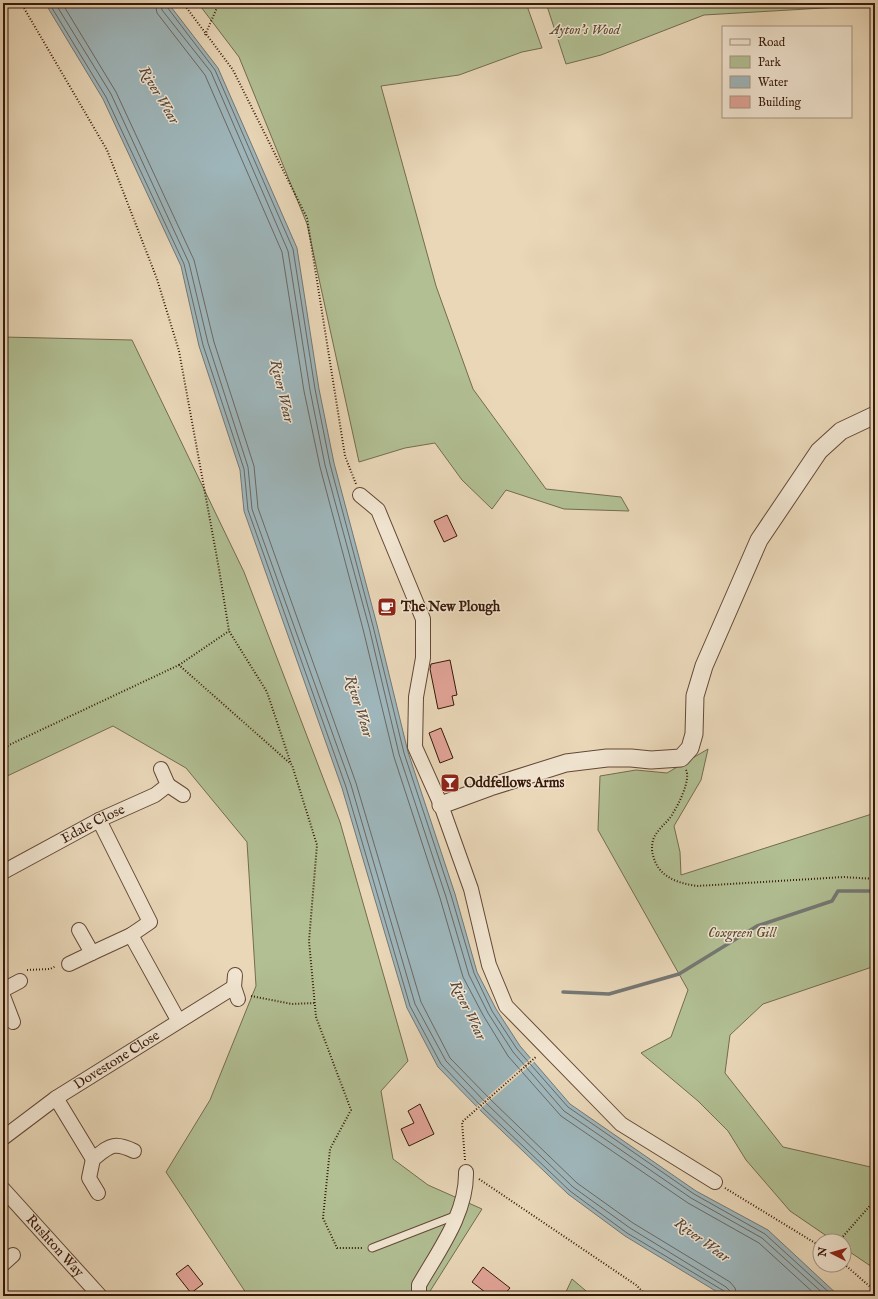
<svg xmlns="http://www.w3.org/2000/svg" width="878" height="1299" viewBox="0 0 878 1299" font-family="'IM FELL English',serif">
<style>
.green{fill:#b1bf93;stroke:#746c4e}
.water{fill:#9eb6bb;stroke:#757774}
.pier{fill:#e9d7b8}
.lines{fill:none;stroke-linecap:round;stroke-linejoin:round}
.shore{stroke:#6b6862;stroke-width:1}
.stream{stroke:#757774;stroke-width:3.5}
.building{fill:#e0a396;stroke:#38190a}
.service-casing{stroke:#644836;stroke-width:9}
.minor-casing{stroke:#644836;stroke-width:16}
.tertiary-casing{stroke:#644836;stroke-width:19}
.path{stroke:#38190a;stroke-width:2;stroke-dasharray:1 2;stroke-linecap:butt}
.service{stroke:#f1e5d1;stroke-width:7}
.minor{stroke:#f1e5d1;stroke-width:14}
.tertiary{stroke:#f1e5d1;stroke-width:17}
.labels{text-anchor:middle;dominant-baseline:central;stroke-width:3;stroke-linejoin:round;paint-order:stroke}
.park-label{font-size:14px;font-style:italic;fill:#5c4b33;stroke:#f1e5d1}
.poi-label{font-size:14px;font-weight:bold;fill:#38190a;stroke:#f1e5d1;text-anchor:start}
.street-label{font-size:14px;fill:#38190a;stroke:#f1e5d1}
.water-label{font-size:15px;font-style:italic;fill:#57483f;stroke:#f1e5d1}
</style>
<rect width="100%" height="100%" fill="#e9d7b8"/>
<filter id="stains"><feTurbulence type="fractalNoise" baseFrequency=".005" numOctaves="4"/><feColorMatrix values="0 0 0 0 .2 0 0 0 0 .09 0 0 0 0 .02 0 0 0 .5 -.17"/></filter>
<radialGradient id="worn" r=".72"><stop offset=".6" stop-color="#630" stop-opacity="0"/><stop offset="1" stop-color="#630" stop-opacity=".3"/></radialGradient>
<!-- green -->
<path class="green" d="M198,3H526L542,48L522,52L459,75L381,86L436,286L473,389L546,489L621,497L629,511L564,509L506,490L492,509L462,480L435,443L405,448L359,462L307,224L239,57Z
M546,3H875V5L704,15L601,55L566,64Z
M3,337L132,340L244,572L340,822L408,1061L381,1091L393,1159L428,1185L482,1209L427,1296H248L166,1172L210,1100L256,986L247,842L186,768L113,726L3,778Z
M708,749L701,780L674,826L680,852L681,875L875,813V966L763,1004L730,1035L725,1073L783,1147L875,1168V1269L844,1248V1241H834L790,1211L746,1160L728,1131L698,1101L641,1053L671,1037L688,990L598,830L600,776L636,770L667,773Z
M572,1279L592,1296H564Z"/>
<!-- water -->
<path class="water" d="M45,3H168L218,68L297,248L319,389L334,463L377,625L408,752L455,894L477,972L496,1009L520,1046L570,1104L696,1191L768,1230L839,1296H724L625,1236L568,1194L481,1111L438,1067L407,1008L342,788L244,511L240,470L199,346L181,266L103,99Z"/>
<!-- pier -->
<path class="pier" d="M532,1057L535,1061L478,1111L475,1108Z"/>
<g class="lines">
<!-- shore -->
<path class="shore" d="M49,3L106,97L184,264L203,345L244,469L248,510L346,787L410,1006L441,1064L483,1108L570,1191L627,1233L724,1291L726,1296
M55,3L111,94L189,263L208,343L248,467L252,509L351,785L415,1004L446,1061L487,1104L573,1187L630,1228L726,1287L730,1291L731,1296
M62,3L116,92L194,260L214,342L254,466L258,508L356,783L421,1002L450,1058L491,1100L577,1183L633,1223L730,1282L735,1288L737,1296
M155,3L157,13L205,75L282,252L304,391L320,467L363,629L394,757L440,898L463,977L483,1015L508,1056L561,1116L688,1203L759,1243L817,1296
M161,3L162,10L211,72L288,251L310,390L325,465L369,627L399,754L446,897L469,975L488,1013L513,1052L564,1111L691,1198L762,1238L826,1296
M166,3L167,7L215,70L293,249L315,389L330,464L373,626L404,753L451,895L474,973L492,1011L517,1049L568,1107L694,1194L765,1234L833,1296"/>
<!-- stream -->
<path class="stream" d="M563,992L609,994L679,974L757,926L832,901L838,891H875"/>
</g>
<!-- building -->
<path class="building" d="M447,515L457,536L444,542L434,521Z
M450,660L457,695L452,696L454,705L438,709L430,669L431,664Z
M441,728L453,758L440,763L429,733Z
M420,1104L434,1134L409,1146L401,1129L414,1123L408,1111Z
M188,1265L203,1284L191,1293L176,1274Z
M483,1267L510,1288L503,1296H490L472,1282Z"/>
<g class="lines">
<!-- service casing -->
<g class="service-casing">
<path id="service" d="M372,1248L457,1215"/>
</g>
<!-- minor casing -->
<g class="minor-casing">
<g id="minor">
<path d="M360,495L378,510L423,619V658L416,697L415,747L441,805L471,889L489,965L506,1006L621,1124L715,1182"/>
<path d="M168,785L183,795"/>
<path d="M99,820L150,922L131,935L178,1020"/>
<path id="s1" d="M3,872L99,820L155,795L168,785L161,769"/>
<path d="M79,930L92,953L131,935"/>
<path d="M69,964L92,953"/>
<path d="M235,975L234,987L238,999"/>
<path d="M3,990L20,981"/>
<path d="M3,996L13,1022"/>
<path d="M56,1098L93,1159"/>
<path id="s2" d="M3,1138L56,1098L234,987"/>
<path id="s3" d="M3,1189L100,1296"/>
<path d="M98,1193L89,1178L93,1159C110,1146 113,1141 134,1151"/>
<path d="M3,1264L13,1255"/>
<path d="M419,1296V1285C439,1250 467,1213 466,1172"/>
</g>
</g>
<!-- tertiary casing -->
<g class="tertiary-casing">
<path id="tertiary" d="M441,805L490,787L566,763L607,758H631L651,760L681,758L690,748L694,734L695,696L704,666L759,540L819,451L841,431L875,415"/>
</g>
<!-- path -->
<path class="path" d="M21,3L107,150L157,279L179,351L219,569L229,631L267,692L291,764
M183,3L233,70L307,218L345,456L356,484
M205,35L219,3
M179,665L229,631
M3,750L9,745L179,665L292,765L317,845L309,941L316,1017L351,1110L330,1149L323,1218L337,1248H362
M686,770C691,779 679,804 673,813C669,821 661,826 656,834C652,839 651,849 653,855C658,877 677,883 697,886L844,877L875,879
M27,970L50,969L56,966
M251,996L292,1004L315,1003
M465,1160L462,1122L537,1056
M479,1179L636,1285L647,1296
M725,1188L820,1246
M839,1241L875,1200
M844,1264L875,1291"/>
<!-- service -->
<use href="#service" class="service"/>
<!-- minor -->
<use href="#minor" class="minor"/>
<!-- tertiary -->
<use href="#tertiary" class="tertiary"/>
</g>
<!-- icons -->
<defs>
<g id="cafe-square" transform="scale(1)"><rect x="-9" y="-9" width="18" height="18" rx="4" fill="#8f2418" stroke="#f1e5d1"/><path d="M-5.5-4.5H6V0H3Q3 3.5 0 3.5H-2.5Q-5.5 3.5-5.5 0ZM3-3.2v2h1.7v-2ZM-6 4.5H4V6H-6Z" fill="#fff"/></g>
<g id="bar-square" transform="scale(1)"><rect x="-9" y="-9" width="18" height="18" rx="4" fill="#8f2418" stroke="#f1e5d1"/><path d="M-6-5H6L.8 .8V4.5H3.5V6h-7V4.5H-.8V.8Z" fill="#fff"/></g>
</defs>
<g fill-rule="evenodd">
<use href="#cafe-square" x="387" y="607"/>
<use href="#bar-square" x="450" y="783"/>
</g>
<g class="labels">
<!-- park labels -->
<g class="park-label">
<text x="585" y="30">Ayton's Wood</text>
<text x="742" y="933">Coxgreen Gill</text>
</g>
<!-- poi labels -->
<g class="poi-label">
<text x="401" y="607">The New Plough</text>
<text x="464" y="783">Oddfellows Arms</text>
</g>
<!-- street labels -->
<g class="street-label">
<text stroke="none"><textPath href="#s1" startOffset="102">Edale Close</textPath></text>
<text stroke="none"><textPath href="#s2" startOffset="138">Dovestone Close</textPath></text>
<text stroke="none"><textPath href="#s3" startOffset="77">Rushton Way</textPath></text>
</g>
<!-- water labels -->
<g class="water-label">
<text transform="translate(159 95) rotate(59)">River Wear</text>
<text transform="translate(282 391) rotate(77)">River Wear</text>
<text transform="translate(359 706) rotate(73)">River Wear</text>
<text transform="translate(468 1010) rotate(64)">River Wear</text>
<text transform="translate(702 1240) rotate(36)">River Wear</text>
</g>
</g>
<!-- margin -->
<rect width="878" height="1299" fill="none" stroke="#e9d7b8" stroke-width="16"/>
<rect x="4" y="4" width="870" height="1291" fill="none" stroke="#38190a" stroke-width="2"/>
<rect x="8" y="8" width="862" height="1283" fill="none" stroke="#38190a"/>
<!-- legend -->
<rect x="722" y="26" width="130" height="92" fill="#f1e5d1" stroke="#a79381"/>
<rect x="730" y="39" width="20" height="6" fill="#f1e5d1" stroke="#a79381"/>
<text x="758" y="46" font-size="12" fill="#38190a">Road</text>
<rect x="730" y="56" width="20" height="12" fill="#b1bf93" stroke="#a79381"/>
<text x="758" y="66" font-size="12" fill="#38190a">Park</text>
<rect x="730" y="76" width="20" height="12" fill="#9eb6bb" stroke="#a79381"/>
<text x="758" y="86" font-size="12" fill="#38190a">Water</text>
<rect x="730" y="96" width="20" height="12" fill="#e0a396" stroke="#a79381"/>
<text x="758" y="106" font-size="12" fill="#38190a">Building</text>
<!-- north arrow -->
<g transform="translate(832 1253) rotate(276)"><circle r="19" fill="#f1e5d1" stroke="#a79381"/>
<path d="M0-3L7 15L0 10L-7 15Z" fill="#8f2418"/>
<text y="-6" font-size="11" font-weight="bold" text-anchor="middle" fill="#38190a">N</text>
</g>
<rect width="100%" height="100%" filter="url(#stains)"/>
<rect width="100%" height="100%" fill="url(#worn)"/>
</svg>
